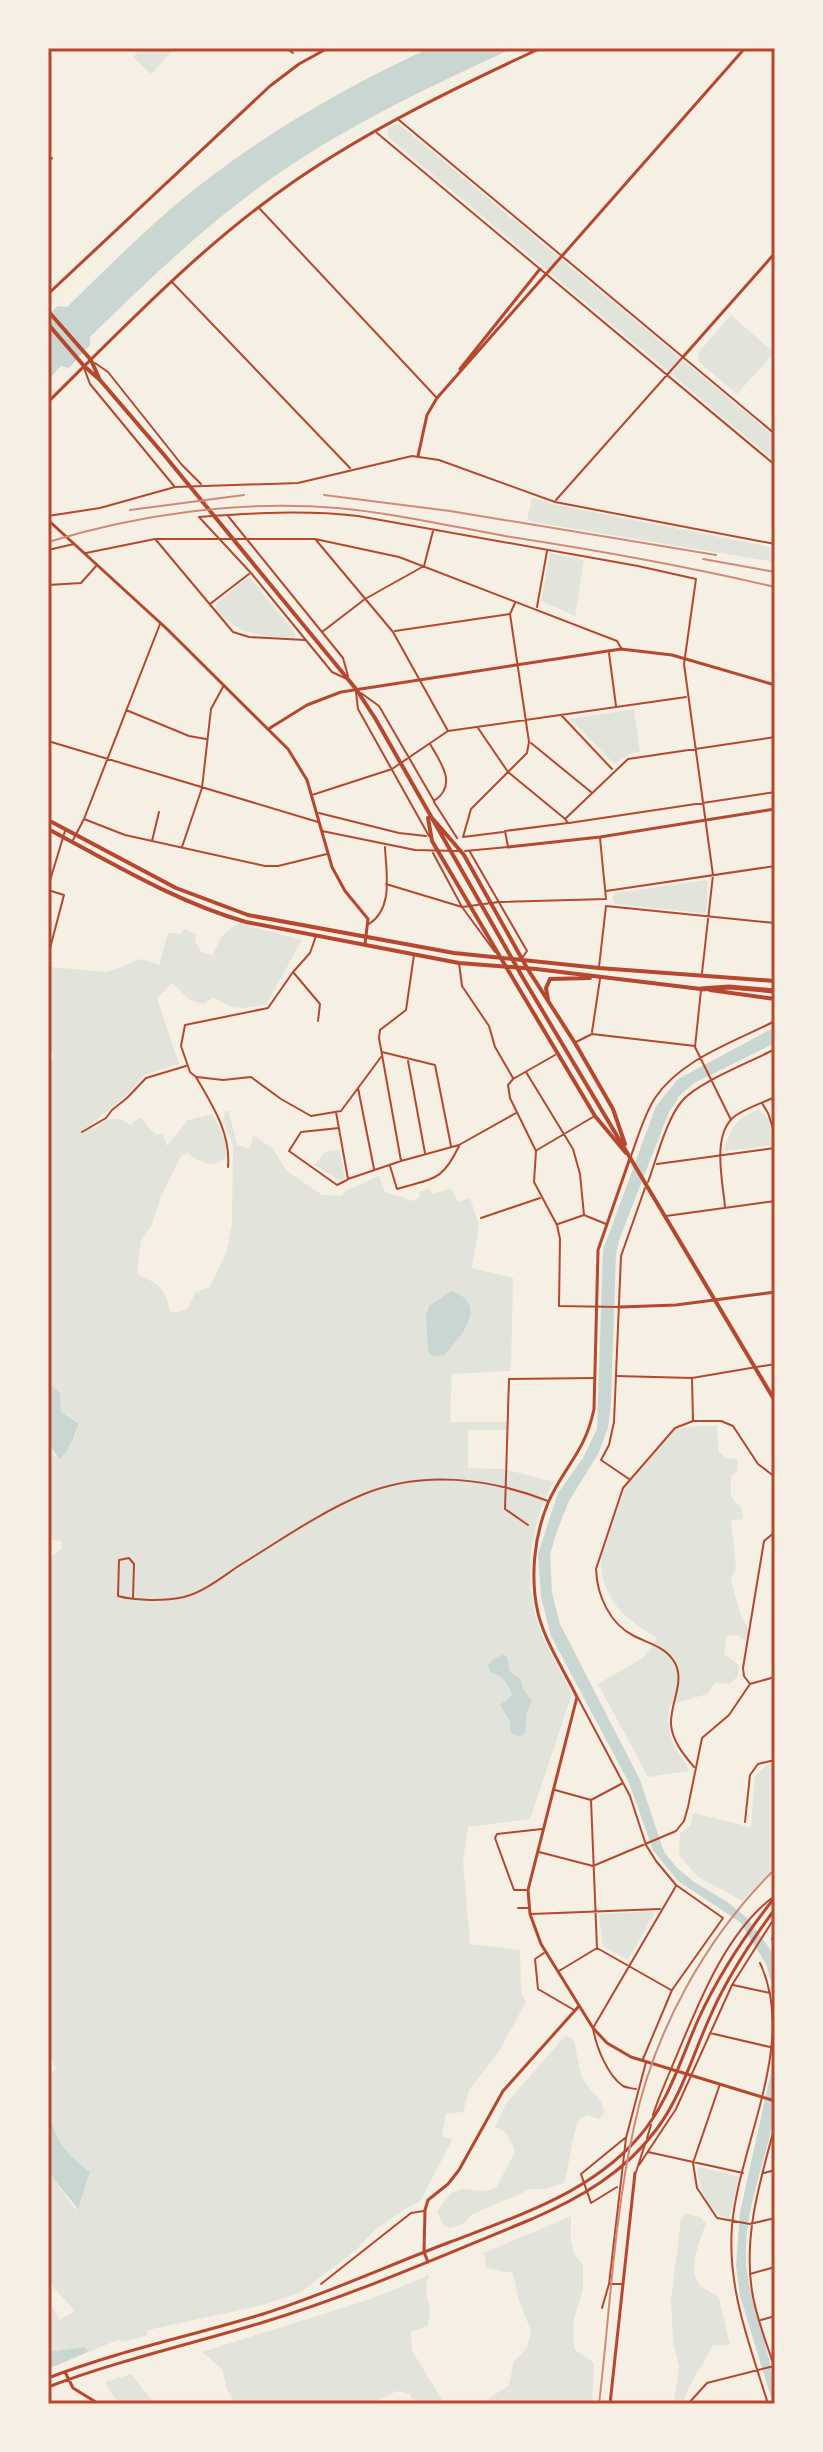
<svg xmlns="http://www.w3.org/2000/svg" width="823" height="2452" viewBox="0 0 823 2452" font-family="'PT Sans',sans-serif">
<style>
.green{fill:#e2e4dc}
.water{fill:#c9d6d2}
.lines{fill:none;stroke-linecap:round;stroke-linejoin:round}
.minor{stroke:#b5482f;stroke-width:2}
.tertiary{stroke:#b5482f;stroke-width:3}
.primary{stroke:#b5482f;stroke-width:4}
.trunk{stroke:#b5482f;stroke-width:4}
.motorway{stroke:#b5482f;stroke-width:5}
.tram{stroke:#cf8b77;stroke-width:2}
.rail{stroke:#cf8b77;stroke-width:2}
.neatline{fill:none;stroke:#b5482f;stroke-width:3}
</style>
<rect width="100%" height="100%" fill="#f6efe4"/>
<!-- green -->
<path class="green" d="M141,48H175L151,74L133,57Z
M395,124H399L775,437V461L389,138L387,130Z
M731,315L774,353L737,394L699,362L698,353Z
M532,498L553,504L775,548V562L527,521Z
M550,553L584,560L575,616L541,601Z
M247,578H250L296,634L294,638C260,635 240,637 216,609V604Z
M634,709L640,752L630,754L614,764L570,719Z
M706,880L708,882L706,912L702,913L615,904L612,897L616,893Z
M238,923L302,940L266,1005C241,1009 234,1011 213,997L204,1004L190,1000L172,983L157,998L179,1064L144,1075L124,1097L90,1125L94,1129L106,1120L121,1119L130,1125L140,1117L155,1134H163L167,1146L188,1120L212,1114L226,1142V1158C212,1169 200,1163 188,1153L181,1156L160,1199L152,1225L141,1241L137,1274C159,1284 165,1287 170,1311L176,1313L188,1308L195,1293L210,1287L227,1250L232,1224L233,1145L223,1121L225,1111H229L237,1145L250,1149L253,1135L272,1148L287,1171L322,1195L341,1196L347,1190L379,1176L385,1192L414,1201L420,1197L419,1192L429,1189L433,1194L451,1188L458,1202L470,1198L479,1225L472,1268L513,1278L511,1371L452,1374L450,1422H507L508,1430H468V1468L504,1469L554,1482C529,1523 523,1582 539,1627C547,1650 561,1672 572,1694L530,1819L468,1827L463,1861L470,1944L520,1950L521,1993L526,2002L498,2053L469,2090L463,2112L446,2114L442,2136L452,2140L420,2202L408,2207L376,2229L356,2250L301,2292L263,2305L148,2330L146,2336L122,2342L118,2340L88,2352L84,2347L48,2352V2298L59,2320L74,2312L71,2306L48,2282V2172L75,2209H78L90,2173C53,2144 48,2123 48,2078L56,2068L48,2054V1559L62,1549L61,1541L48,1540V1443L55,1457L64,1455L69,1441L76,1435L77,1421L61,1412L60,1393L48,1383V1074L54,1053L48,1052V960L52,961L51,967L107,972L141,959L159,965L168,933L181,934L185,929L196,934L195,940L201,952L213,955L221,937Z
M759,1109L769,1121L775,1143L772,1145L726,1151L724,1149C732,1125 736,1120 759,1109Z
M339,1150L345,1178L341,1182L314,1165L325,1152Z
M696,1426H717L719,1452L726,1458L737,1459L738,1470L731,1476V1497L742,1509L743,1519L731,1521L736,1568L731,1580L740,1613L750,1632L746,1641L738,1635L727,1636L724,1654L739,1665L738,1676L730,1684L715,1683L707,1694L669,1705C668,1720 668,1733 675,1747C679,1756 687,1761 689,1771L648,1777L598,1684L643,1658L657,1638C624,1618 601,1600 601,1558L625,1488L676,1429Z
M767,1765H775V1866L743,1901L698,1877L679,1855L680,1833L691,1825L693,1813L751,1827L755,1776Z
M653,1911L654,1914L628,1960L603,1947L599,1916L601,1914Z
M566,2035L574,2040C577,2052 578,2068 584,2080C590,2094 604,2097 604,2114L598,2119L588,2115L580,2118C570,2139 571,2161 564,2183L546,2189H531L471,2215L463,2224L450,2228L444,2225L437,2212C461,2172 468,2199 496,2188L515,2152C511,2140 508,2131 495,2127L505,2105Z
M700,2167L740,2177L729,2218C707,2215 700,2187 697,2168Z
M686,2214L700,2217L706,2223C701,2238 685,2273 702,2287C707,2291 714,2294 719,2298L730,2345H713C704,2365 688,2382 683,2404H674L679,2366L673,2342L671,2299L681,2219Z
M571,2216V2239L574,2254L583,2265V2290L573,2322L574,2349L594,2363L592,2404H470L488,2399L509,2385L514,2361L527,2348L531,2331L518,2298L513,2273L486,2268L484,2253Z
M429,2275C421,2297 435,2302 427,2326L411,2332L412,2351L445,2404H416L409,2394L397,2391L371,2404H235L227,2390L222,2369L202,2352L374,2298Z
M131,2374L155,2404C123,2404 121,2412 105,2382Z"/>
<!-- water -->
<path class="water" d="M430,48H513C436,84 358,120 288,167C215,216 152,276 90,337V345L69,368L61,366L48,380V315L58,306L67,307C102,273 137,238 174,206C251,141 339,90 430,48Z
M775,1027V1043L694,1083L680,1095L669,1112L619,1240L616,1254L611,1402L608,1428L598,1454L569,1501L558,1528L550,1554L552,1593L560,1624L640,1780L664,1852L677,1868L694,1882L726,1901L746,1917L766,1943L775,1958V1997L766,1964L740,1922L678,1881L653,1850L629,1783L551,1636L541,1597L538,1554L558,1493L583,1458L597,1429L603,1250L656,1106L678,1079Z
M451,1291C491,1304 459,1339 444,1355L432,1356L428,1351L426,1315L429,1306Z
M48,1383L60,1393L61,1412L78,1423C77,1433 67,1452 60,1460L48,1443Z
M502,1655L507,1656L510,1672L521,1680L523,1689L532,1700L526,1715V1732L520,1736L511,1733L510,1721L500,1705L512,1696C509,1684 503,1676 491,1672L488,1665L493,1659Z
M775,2054C775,2072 777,2091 775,2109C768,2156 747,2200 746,2248C744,2303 775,2350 775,2404H773L740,2296L736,2266L740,2213Z
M48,2108C55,2139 64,2153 90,2172L78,2209L48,2172Z
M85,2347L88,2352L48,2369V2352Z"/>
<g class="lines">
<!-- minor -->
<path class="minor" d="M285,48L293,53
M399,120L775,434
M377,133L775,465
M48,162L52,158
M260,209L436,397
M172,282L350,468
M95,363L108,372L182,465L201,484
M84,368L90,384L174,486
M556,500L682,358
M48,516L100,508L175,487L298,483L412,456L439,460L555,502L775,544
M228,516L343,658L348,676
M156,540L233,632L249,637L305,640
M316,540L393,632L448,731
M48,550L74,544
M86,553L155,539H315L399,557L617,641L621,648
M48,585L81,583L97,565
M210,604L249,574
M537,607L547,551
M395,631L510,614
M322,632L365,599L424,566L433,531
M609,653L616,706
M347,679L332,672L251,573L199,517C253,513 305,510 358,516L638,566L696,579L684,664L713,875L702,973
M356,692L358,709L429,836
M361,693L379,706L434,801C458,785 441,763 430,744
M126,710L189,736L206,739
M562,716L612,769
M478,728L508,772L564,818
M48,741L318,822
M531,743L591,792
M312,795L392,769L448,731L686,697
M434,802L457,838
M319,813L399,833L426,836
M84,819L125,835L265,866H278L327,854
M569,823L775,792
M322,831L415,850L458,851
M503,832L463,837L471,809L527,753L529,742L510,614L515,603
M600,838L606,899
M73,840L84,819L160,624
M152,841L159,812
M182,847L202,788L211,709L224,685
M465,851L508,847L505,831L568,823L565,819L628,759L775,737
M470,852L527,951L522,958
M433,853L462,907L495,952
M386,884L462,907L499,902L606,899
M48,887L65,831
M48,890L64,895L48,956
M606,891L775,866
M606,906L775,923
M369,924C394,908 386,873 385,847
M459,963L462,986L489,1026L495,1047L513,1078
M599,967L606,906
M293,972L320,1004L318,1021
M701,990L695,1047L731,1120
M592,1032L600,979
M576,1042L592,1034L695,1046
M382,1052L435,1065L451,1146
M555,1055L513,1079L508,1085L510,1098L536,1151L534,1182L557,1225L560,1239L559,1306L619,1307
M408,1061L425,1153
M526,1072L573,1149L580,1174L584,1215
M197,1077L223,1080L251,1077L281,1099L311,1116L341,1111L381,1057
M358,1088L374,1169
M762,1103L768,1113L775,1135
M336,1112L348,1179L401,1161L459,1145L516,1113
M339,1128L301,1132L289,1151L337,1185L347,1180
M82,1132L106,1118L112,1110L127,1098L146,1078L186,1066
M537,1150L593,1117
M631,1156C638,1137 644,1115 655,1098C681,1059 734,1042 775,1021
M401,1161L379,1038L380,1030L406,1010L414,955
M657,1164L775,1148
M390,1166L397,1189C433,1178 442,1182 459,1146
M228,1167C231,1133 212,1105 196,1077L190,1072L181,1046L185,1025L268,1008L293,972L310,953L316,936
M648,1182C657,1158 666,1120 682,1101C698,1082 751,1062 775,1049
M725,1207C723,1182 711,1134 735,1116C746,1108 762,1103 775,1097
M666,1216L775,1201
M481,1218L540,1198
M558,1224L584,1215L606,1224
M617,1376L692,1378L775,1364
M692,1378L693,1420
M629,1479L601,1460L609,1445L614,1422L621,1256L645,1188
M528,1525L505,1509L509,1379L594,1378
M133,1598L134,1564L129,1558L119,1560L118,1596C136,1601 166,1601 184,1597C203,1592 221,1578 237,1567C278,1542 320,1512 364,1494C423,1470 489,1478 548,1501
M750,1684L744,1676L743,1668L764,1541L775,1532
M578,1698L630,1796L646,1845L656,1861L676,1885L723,1918L672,1990L643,2059
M694,1767C684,1755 672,1741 671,1724C670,1704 685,1682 675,1663C666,1647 650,1644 634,1636C610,1624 597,1596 596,1569L623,1488L675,1428L693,1421H721L733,1426L758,1464L775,1477
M555,1790L591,1800L623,1783
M591,1800L597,1948
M745,1822L750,1775L758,1764L775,1760
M539,1852L593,1866L676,1831L684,1821L688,1807L702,1738L729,1715L750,1684L775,1677
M526,1890H514L495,1838L497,1834L542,1829
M518,1908H528
M531,1914L660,1909
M775,1935L772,1939L775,1945
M544,1953L535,1959L538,1989L574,2010
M760,1963C798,2043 739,2144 732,2226C727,2289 750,2345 768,2404
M559,1971L597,1948L671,1990
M733,1985L770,1993
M710,2033L770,2047
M720,2084L693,2163L697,2188L717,2218L750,2224L775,2218
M636,2089C634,2089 625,2087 623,2086C608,2076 596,2047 593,2028L676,1886
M653,2115C658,2099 665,2084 671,2069C695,2013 722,1936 772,1898
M775,2125C761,2179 743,2234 752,2291C756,2318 767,2344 775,2369
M647,2138L651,2125
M648,2152L743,2173
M639,2165L676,2109L732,1985L775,1917
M636,2172L645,2144
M764,2173L775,2170
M617,2187L591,2203L581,2174L625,2138
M750,2274L775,2267
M321,2284L411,2213L424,2211
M610,2284H623
M602,2308L609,2284L626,2138L646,2062
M761,2320L775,2316
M688,2404L707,2383L774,2366"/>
<!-- tertiary -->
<path class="tertiary" d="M48,294L270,86L299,64L328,48
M683,357L775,253
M460,369L540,269
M48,402C127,324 204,243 296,180C372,128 457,87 541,48
M418,456L427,415L437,398L745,48
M48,520L167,629L288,749L307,780L332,867L345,891L368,919L365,944
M270,728L307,705L341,692L621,649L672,655L775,685
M508,847L600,837L775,809
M630,1158L598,1250L594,1409C585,1453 564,1466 548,1503C534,1536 530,1578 538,1613C545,1642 564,1670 577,1697L528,1890L530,1914L541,1944L593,2028L607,2043L631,2057L775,2101
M620,1307L676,1305L775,1292
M428,2262L424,2252L425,2210L428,2200L448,2184L459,2170L503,2091L579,2006
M65,2372L73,2388L99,2404
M48,2378C118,2351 191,2336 263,2314C326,2294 387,2266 450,2242C516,2217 590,2193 638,2138C668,2104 680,2061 698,2020C718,1976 745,1935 775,1897
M48,2387C119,2360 192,2344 264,2322C356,2294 444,2255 532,2219C580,2198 624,2173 656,2130C681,2097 692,2057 709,2019C726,1979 749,1944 775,1909
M610,2404L635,2173"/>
<!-- primary -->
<path class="primary" d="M48,311L91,360L99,378
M48,324L84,366L100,380L165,456L356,689L375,718L523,978L775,1401
M428,818L432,841L499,955L595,1116L626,1153
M433,819L464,855L527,968L575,1043L613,1109L625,1144"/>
<!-- trunk -->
<path class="trunk" d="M48,820L176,888L248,915L454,953L599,968L775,981
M48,829C112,863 176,902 246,922L459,963L536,969L701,989
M710,990L775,999
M548,1000L546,988L550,979L590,978"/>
<!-- motorway -->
<path class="motorway" d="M701,989L729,987L775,991"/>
<!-- tram -->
<path class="tram" d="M599,2404C610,2312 614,2217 634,2127C654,2031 706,1937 775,1869"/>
<!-- rail -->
<path class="rail" d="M324,495L450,511L716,555
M130,510L244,495
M48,542C140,514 241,500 337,508C393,513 450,526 505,536C596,550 686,566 775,587
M703,559L775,572"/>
</g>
<!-- border -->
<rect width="823" height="2452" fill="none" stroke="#f6efe4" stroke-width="100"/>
<rect x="50" y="50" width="723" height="2352" class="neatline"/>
</svg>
